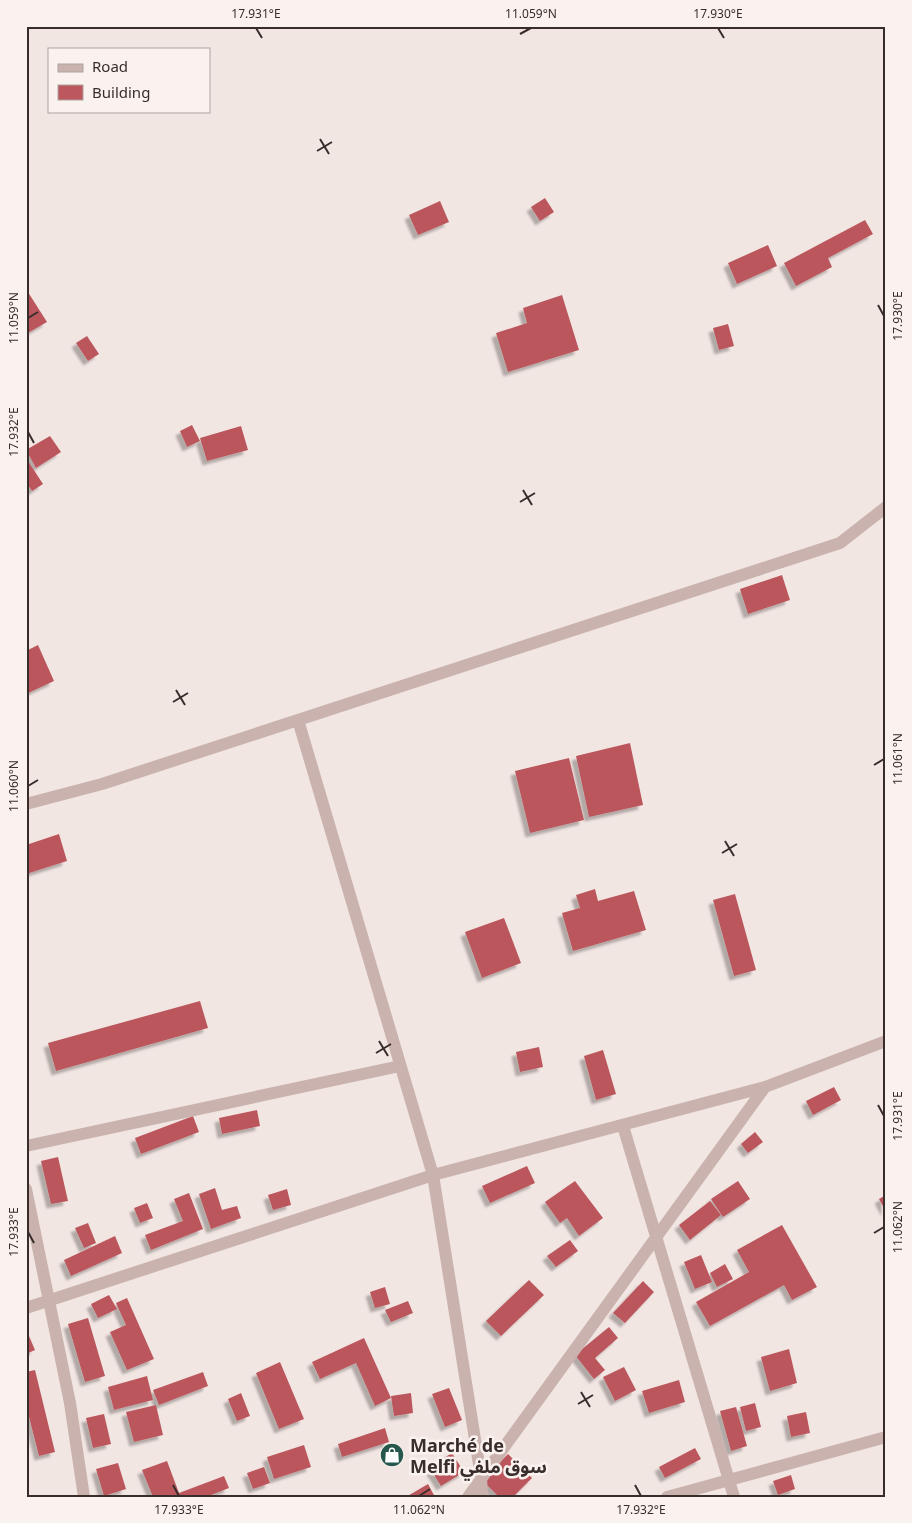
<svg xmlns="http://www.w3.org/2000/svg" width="912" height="1523" viewBox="0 0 912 1523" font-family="'Noto Sans','Noto Sans Arabic',sans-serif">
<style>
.building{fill:#bb575d;filter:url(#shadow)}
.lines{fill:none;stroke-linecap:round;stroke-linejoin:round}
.minor{stroke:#cab3af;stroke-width:12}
.ticks{fill:none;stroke:#392d2c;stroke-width:2}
.labels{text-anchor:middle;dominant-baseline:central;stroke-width:5;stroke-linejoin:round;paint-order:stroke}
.poi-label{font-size:18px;font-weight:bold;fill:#392d2c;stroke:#faf2ef;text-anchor:start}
.neatline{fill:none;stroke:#392d2c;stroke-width:2}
.ticks-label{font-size:12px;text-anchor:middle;fill:#392d2c}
</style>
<defs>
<filter id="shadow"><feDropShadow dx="-4.5" dy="4.5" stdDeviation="1" flood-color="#0004"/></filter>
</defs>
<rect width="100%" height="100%" fill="#f2e6e3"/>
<!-- building -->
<path class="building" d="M545,198L554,212L540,221L531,207Z
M440,201L449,222L418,235L409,215Z
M865,220L873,234L828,258L832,267L796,286L784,263Z
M768,245L777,266L737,284L728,263Z
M26,289L47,322L26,334Z
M562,295L579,350L508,372L496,333L527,323L523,308Z
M728,324L734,346L719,350L713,328Z
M87,336L99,354L88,361L76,343Z
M192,425L200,441L187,447L180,431Z
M241,426L248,450L207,461L200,438Z
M50,436L61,452L36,468L26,450Z
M26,458L43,484L32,491L26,482Z
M782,575L790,600L748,614L740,589Z
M38,645L54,681L26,694V651Z
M630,743L643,805L589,817L576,756Z
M569,758L584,820L530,833L515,771Z
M59,834L67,861L26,874V845Z
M595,889L598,901L634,891L646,930L573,951L562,913L580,908L576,895Z
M735,894L756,970L734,976L713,900Z
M504,918L521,963L482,978L465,932Z
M200,1001L208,1028L56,1071L48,1043Z
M539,1047L543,1067L520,1072L516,1052Z
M603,1050L616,1094L596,1100L584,1056Z
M834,1087L841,1100L813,1115L806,1101Z
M257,1110L260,1126L222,1134L219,1118Z
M193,1116L199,1132L141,1154L135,1138Z
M755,1132L763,1142L748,1153L741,1144Z
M58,1157L68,1201L51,1204L41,1161Z
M527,1166L535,1183L490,1203L482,1186Z
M575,1181L603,1218L579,1236L567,1218L560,1223L545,1202Z
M738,1181L750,1199L723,1217L711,1199Z
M215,1188L222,1210L237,1206L241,1218L211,1229L199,1194Z
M287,1189L291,1205L273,1210L268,1195Z
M189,1193L203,1229L151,1250L145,1235L183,1221L174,1199Z
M886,1195V1212L879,1199Z
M710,1201L721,1215L690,1240L679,1225Z
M147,1203L153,1218L140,1223L134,1208Z
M88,1223L96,1243L84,1248L75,1228Z
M782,1225L817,1287L792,1300L784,1285L710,1326L696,1302L749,1272L737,1250Z
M115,1236L122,1253L71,1276L64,1260Z
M570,1240L578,1251L556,1267L547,1256Z
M701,1255L712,1282L695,1289L684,1262Z
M725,1264L733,1279L717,1287L710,1273Z
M529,1280L544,1295L501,1336L486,1321Z
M643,1281L654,1292L625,1323L613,1313Z
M385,1287L390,1304L375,1308L370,1292Z
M109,1295L117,1309L98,1318L91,1304Z
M127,1298L154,1359L127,1370L110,1332L126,1325L116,1303Z
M408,1301L413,1313L391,1322L385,1310Z
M88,1318L105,1376L85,1382L68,1324Z
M609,1327L618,1338L595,1358L605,1370L594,1379L575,1355Z
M26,1329L35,1350L26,1354Z
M364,1338L391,1398L375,1406L356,1363L320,1379L312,1362Z
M789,1349L797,1383L770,1391L761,1357Z
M280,1362L304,1419L279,1429L256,1373Z
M624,1367L636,1390L615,1401L603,1377Z
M35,1370L55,1452L39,1456L26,1405V1372Z
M203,1372L208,1386L159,1405L153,1390Z
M147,1376L153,1400L114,1410L108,1387Z
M679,1380L685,1402L649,1413L642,1391Z
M449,1388L462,1420L445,1427L432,1394Z
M241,1393L250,1416L237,1421L228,1399Z
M411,1393L413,1413L394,1416L391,1396Z
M755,1403L761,1427L746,1431L740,1407Z
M156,1405L163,1435L134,1442L126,1412Z
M736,1407L747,1446L731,1451L720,1411Z
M806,1412L810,1433L791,1437L787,1416Z
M104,1414L111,1444L93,1448L86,1418Z
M385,1428L389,1442L342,1457L338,1444Z
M304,1445L311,1467L274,1479L267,1457Z
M695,1448L701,1459L665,1478L659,1467Z
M452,1453L464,1472L441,1486L429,1467Z
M508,1454L532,1478L513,1497H499L482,1480Z
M167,1461L179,1493L224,1476L229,1488L206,1497H153L142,1470Z
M118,1463L126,1489L104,1496L96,1469Z
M264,1467L270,1483L253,1489L247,1473Z
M791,1475L795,1489L778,1495L773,1481Z
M428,1484L435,1497H406Z"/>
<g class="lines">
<!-- minor -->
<path class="minor" d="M298,720L433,1175L481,1477L482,1497
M26,804L102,784L840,543L886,507
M623,1126L734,1497
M26,1146L400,1066
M26,1189L70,1403L84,1497
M26,1308L433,1175L765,1087L886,1041
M468,1497L765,1087
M667,1497L886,1437"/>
</g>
<!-- ticks -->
<path class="ticks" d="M256,28L262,38M718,28L724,38M520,34L531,28M320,139L329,154M317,151L332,142M878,305L884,316M28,318L38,312M28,432L34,443M523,490L532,505M520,502L535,493M176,690L185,705M173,702L188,693M874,765L884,759M28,786L38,780M725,841L734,856M722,853L737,844M379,1041L388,1056M376,1053L391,1044M878,1105L884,1116M28,1232L34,1243M874,1233L884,1227M581,1392L590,1407M578,1404L593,1395M173,1485L179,1496M635,1485L641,1496M419,1496L430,1489"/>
<!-- icons -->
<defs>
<g id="shop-disc" transform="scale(1.25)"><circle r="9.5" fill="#25574c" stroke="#faf2ef"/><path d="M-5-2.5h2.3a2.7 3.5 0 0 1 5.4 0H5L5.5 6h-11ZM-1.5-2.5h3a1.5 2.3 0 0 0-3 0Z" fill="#fff"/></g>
</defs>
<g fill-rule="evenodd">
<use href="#shop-disc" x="392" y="1455"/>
</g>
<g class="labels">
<!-- poi labels -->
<g class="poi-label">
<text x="410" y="1445">Marché de<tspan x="410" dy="21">Melfi سوق ملفي</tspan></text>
</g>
</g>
<!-- border -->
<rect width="912" height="1523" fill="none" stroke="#faf2ef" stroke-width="55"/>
<!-- legend -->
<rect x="48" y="48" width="162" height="65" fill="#faf2ef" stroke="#ada3a1"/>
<rect x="58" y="64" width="25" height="8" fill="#cab3af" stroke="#ada3a1"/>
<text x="92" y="72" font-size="15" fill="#392d2c">Road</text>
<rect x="58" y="85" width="25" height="15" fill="#bb575d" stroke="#ada3a1"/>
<text x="92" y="98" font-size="15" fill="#392d2c">Building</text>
<rect x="28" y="28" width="856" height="1468" class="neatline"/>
<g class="ticks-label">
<text x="256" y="18">17.931°E</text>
<text x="531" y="18">11.059°N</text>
<text x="718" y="18">17.930°E</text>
<text transform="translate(898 316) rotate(-90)" y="4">17.930°E</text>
<text transform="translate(14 318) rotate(-90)" y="4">11.059°N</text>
<text transform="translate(14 432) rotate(-90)" y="4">17.932°E</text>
<text transform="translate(898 759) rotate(-90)" y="4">11.061°N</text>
<text transform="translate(14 786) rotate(-90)" y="4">11.060°N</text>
<text transform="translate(898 1116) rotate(-90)" y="4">17.931°E</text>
<text transform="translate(898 1227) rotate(-90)" y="4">11.062°N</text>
<text transform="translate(14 1232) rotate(-90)" y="4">17.933°E</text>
<text x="179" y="1514">17.933°E</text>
<text x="419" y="1514">11.062°N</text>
<text x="641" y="1514">17.932°E</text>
</g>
</svg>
